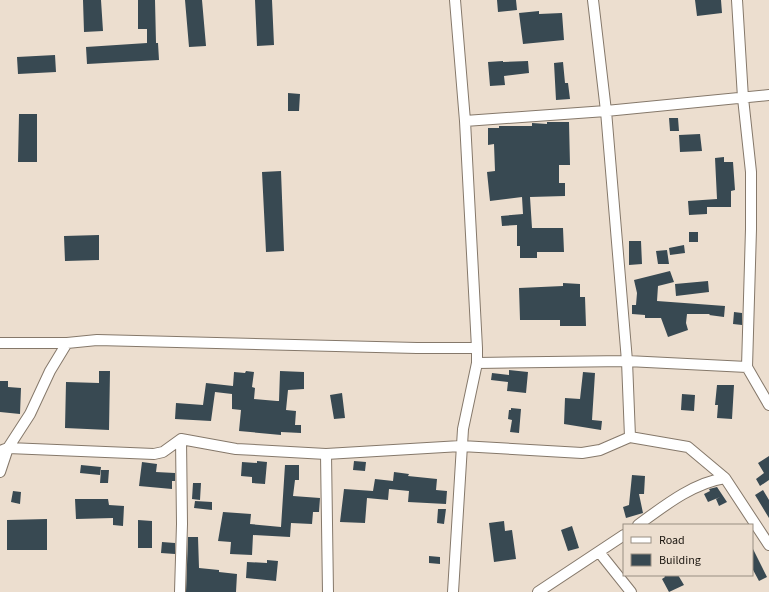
<svg xmlns="http://www.w3.org/2000/svg" width="769" height="592" viewBox="0 0 769 592" font-family="'Source Sans 3',sans-serif">
<style>
.building{fill:#384952}
.lines{fill:none;stroke-linecap:round;stroke-linejoin:round}
.minor-casing{stroke:#85786a;stroke-width:12}
.minor{stroke:#fff;stroke-width:10}
</style>
<rect width="100%" height="100%" fill="#ecdecf"/>
<!-- building -->
<path class="building" d="M83,0H101L103,31L84,32Z
M138,0H155L156,43H158L159,60L87,64L86,47L147,43V29H138Z
M185,0H202L206,46L189,47Z
M255,0H272L274,45L257,46Z
M497,0H516L517,10L498,12Z
M695,0H721L722,13L697,16Z
M539,11V14L562,13L564,40L523,44L519,13Z
M55,55L56,72L18,74L17,57Z
M503,61V62L528,61L529,73L504,76L505,85L490,86L488,62Z
M563,62L565,83H568L570,99L556,100L554,63Z
M288,93L300,94L299,111H288Z
M19,114H37V162H18Z
M669,118H678L679,131H670Z
M547,122H569L570,165H559V183H565V196L530,197L532,228H563L564,252H537V258H520V246H517V225L502,226L501,216L523,214L522,197L490,201L487,172L495,171L494,144L488,145V128H499V126H532V123L547,124Z
M700,134L702,151L680,152L679,135Z
M724,157V162H733L735,190L731,191V207H707V214L689,215L688,201L717,199L715,158Z
M281,171L284,251L266,252L262,172Z
M689,232H698V242H689Z
M99,235V260L65,261L64,236Z
M629,241H641L642,264L629,265Z
M684,245L685,253L670,255L669,248Z
M667,250L669,264H658L656,251Z
M670,271L674,282L658,286L657,301L725,306L724,317L709,315L710,314H687L686,323L688,330L668,337L661,318H645V315L632,314V305H636L637,293L634,280Z
M708,281L709,292L676,296L675,284Z
M563,283L580,284V297H585L586,326H560V320H520L519,288L563,286Z
M734,312L742,313V325L733,324Z
M509,370L528,372L526,393L507,391L508,382L491,380L492,373L509,375Z
M99,371H110L109,430L65,428L66,382L99,383Z
M246,371L254,372L252,387L255,388L254,399L277,401H279L280,371L304,372V389L288,390L286,410L296,411L295,425H301V433L281,432V435L239,431L241,410L232,409V394L215,392L211,421L175,419L176,403L203,405L206,383L233,386L234,372L245,373Z
M583,372L595,373L592,420L602,421L601,430L564,424L565,398L580,399Z
M0,381H8V387L21,388L20,414L0,412Z
M717,385H734L732,419L717,418L718,405H715Z
M342,393L345,418L334,419L330,395Z
M682,394L695,395L694,411L681,410Z
M511,408L521,409L519,433L510,432L512,420L508,419L509,410H511Z
M769,456V480L760,486L756,479L764,473L758,463Z
M257,461L267,462L265,484L252,483V477L241,476L242,462L257,463Z
M354,461L366,462L365,471L353,470Z
M142,462L157,464L156,472L175,473V481H172V489L139,486Z
M81,465L101,467L100,475L80,473Z
M285,465H299V480H295L293,496L320,498L319,512H313L312,524L291,523L290,537L253,535L252,555L230,554L231,542L218,541L223,512L251,514L250,524L281,527Z
M101,470H109L108,483H100Z
M394,472L409,474L408,476L437,479L436,490L447,491L446,504L408,502L409,491L389,489L388,500L367,498L365,523L340,522L344,489L373,491L375,479L393,481Z
M632,475L645,476L644,494H639L643,513L626,518L623,507L629,505Z
M193,483H201L200,500L192,499Z
M717,487L727,502L719,506L716,499L720,497L708,502L704,494L710,491L709,489Z
M763,490L769,500V518L755,495Z
M13,491L21,492L20,504L11,502Z
M75,499H108L109,505L124,506L123,526L113,525V518L76,519Z
M195,501L212,502V510L194,508Z
M438,509H446L444,524L437,523Z
M47,519V550H7V520Z
M138,520L152,521V548H138Z
M504,521L505,531L512,530L516,559L494,562L489,523Z
M572,526L579,548L568,551L561,530Z
M188,537H198L199,568L219,570V572L237,574L236,592H186Z
M162,542L175,543V554L161,553Z
M752,547L767,577L759,581L752,568Z
M429,556L440,557V564L429,563Z
M267,560L278,561L276,581L246,578L247,562L267,563Z
M664,575H678L684,585L669,592L662,579L665,577Z"/>
<g class="lines">
<!-- minor casing -->
<g class="minor-casing">
<path id="minor" d="M593,0L606,111L627,361L747,367
M737,0L743,98L751,172V229L747,367L769,405
M465,121L606,111L769,95
M0,343H67L97,340L417,348H477
M477,363L627,361L630,437
M0,451L8,448L154,454L163,452L181,439L236,449L326,454L461,446L582,453L600,450L630,437L688,447L725,478
M326,454L328,592
M0,472L8,448L30,414L50,371L67,343
M638,525C664,506 693,483 725,478L769,545
M599,552L631,592
M180,592L182,524L181,439
M453,592L463,429L477,363V348L465,121L455,0
M538,592L624,535"/>
</g>
<!-- minor -->
<use href="#minor" class="minor"/>
</g>
<!-- legend -->
<rect x="623" y="524" width="130" height="52" fill="#ecdecf" stroke="#988e82"/>
<rect x="631" y="537" width="20" height="6" fill="#ffffff" stroke="#988e82"/>
<text x="659" y="544" font-size="12" fill="#1a150f">Road</text>
<rect x="631" y="554" width="20" height="12" fill="#384952" stroke="#988e82"/>
<text x="659" y="564" font-size="12" fill="#1a150f">Building</text>
</svg>
